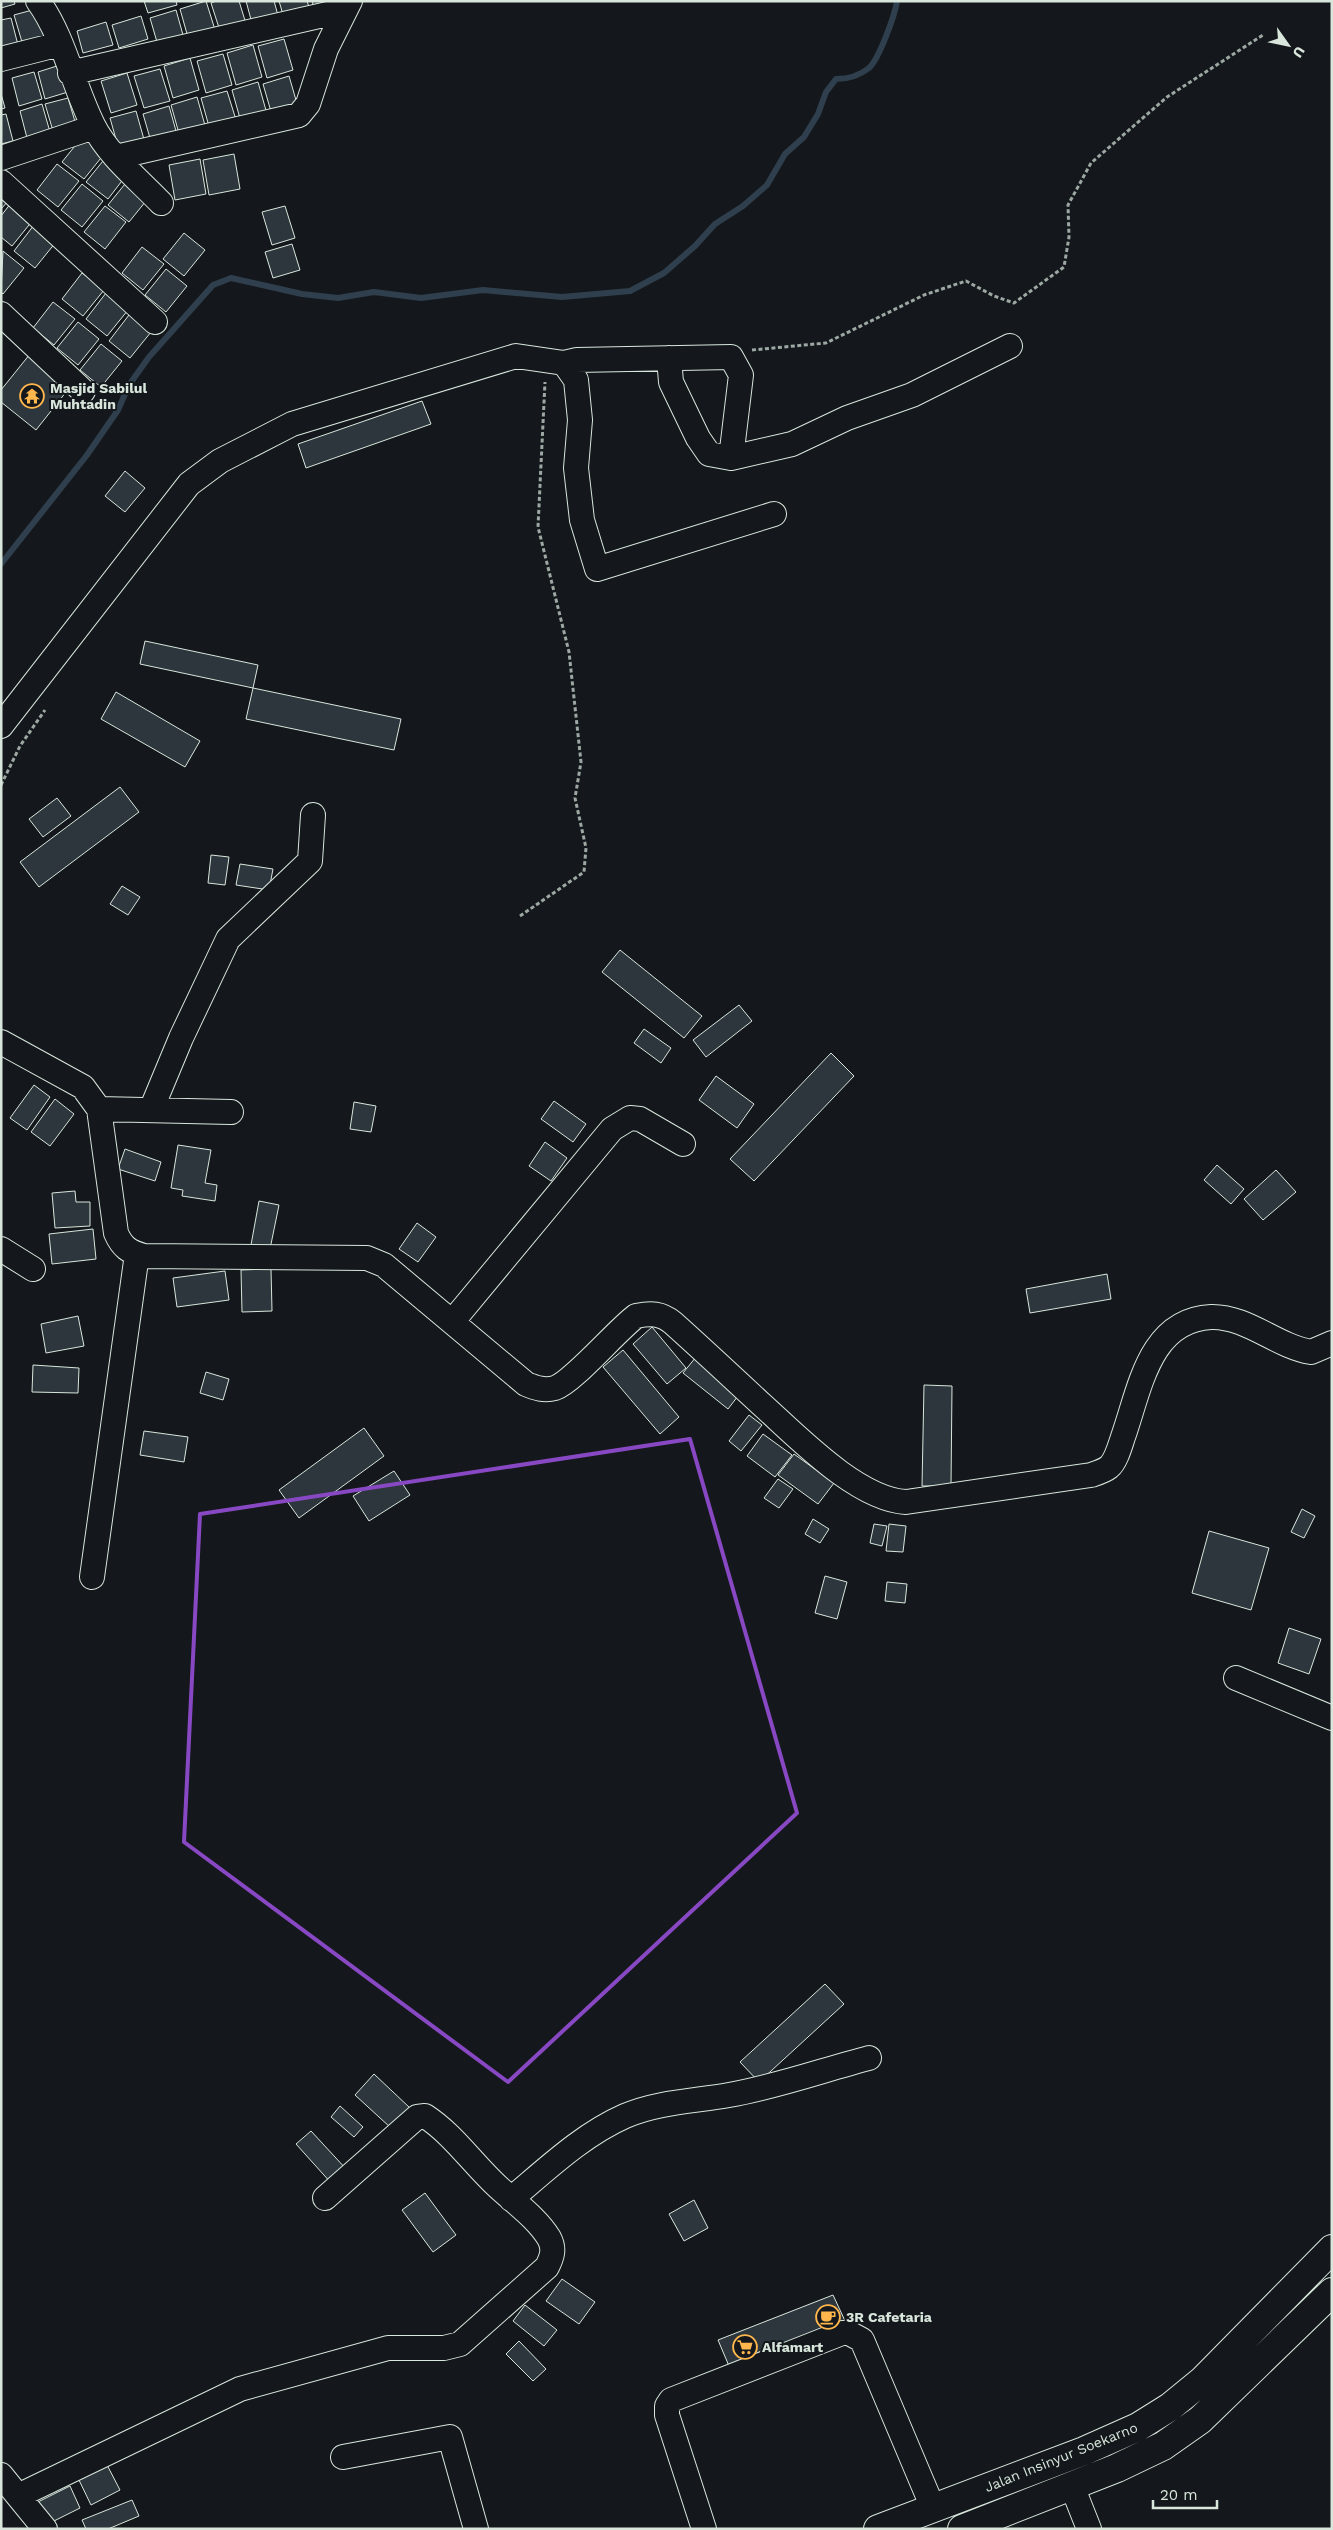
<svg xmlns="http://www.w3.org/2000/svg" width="1333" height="2530" viewBox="0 0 1333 2530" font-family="'Work Sans',sans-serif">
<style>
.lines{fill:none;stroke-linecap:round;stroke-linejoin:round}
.stream{stroke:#2f3f4d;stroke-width:6}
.building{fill:#2c363c;stroke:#d8e6dc}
.minor-casing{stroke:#d8e6dc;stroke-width:26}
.major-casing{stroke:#d8e6dc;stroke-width:30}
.path{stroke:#9da8a2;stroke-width:3;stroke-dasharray:4 2.5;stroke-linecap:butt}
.minor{stroke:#14181c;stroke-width:24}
.major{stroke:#14181c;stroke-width:28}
.marked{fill:none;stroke:#8948c3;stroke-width:4;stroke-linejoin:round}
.labels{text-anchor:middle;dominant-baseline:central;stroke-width:4;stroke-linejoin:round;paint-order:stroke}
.poi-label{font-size:14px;font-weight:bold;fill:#d8e6dc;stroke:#14181c;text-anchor:start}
.street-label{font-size:14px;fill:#d8e6dc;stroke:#14181c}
</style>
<rect width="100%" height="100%" fill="#14181c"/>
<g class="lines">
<!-- stream -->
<path class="stream" d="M1,564L87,455L118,410L129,385L149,357L213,285L231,278L302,294L338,298L374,292L421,298L483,290L562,297L630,291L664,273L695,246L715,224L743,206L767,185L785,154L804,137L818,114L826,92L836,79C849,79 859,76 869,68C879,59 895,15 897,1"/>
</g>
<!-- building -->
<path class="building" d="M1,1H14L15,4L1,8Z
M144,1H176L177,5L148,13Z
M206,1L216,33L189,41L180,9Z
M216,1H239L247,27L221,34L211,3Z
M246,1H274L279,19L253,27Z
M279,1H307L310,10L284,18Z
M312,1H340L315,11Z
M36,9L44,36L22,42L14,15Z
M176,10L185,42L159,49L150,18Z
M141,16L148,39L119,48L112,25Z
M11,18L18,45L1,50V20Z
M106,22L113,45L83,53L77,31Z
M284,39L293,70L267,78L258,46Z
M253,45L262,77L236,85L227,53Z
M223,54L232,85L206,93L197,61Z
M190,58L199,90L173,98L164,66Z
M60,65L68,92L45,99L38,72Z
M160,69L170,101L144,108L134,76Z
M34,72L42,99L19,106L12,78Z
M127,73L137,105L111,113L101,81Z
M289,76L298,107L272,115L263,84Z
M258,82L267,114L241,122L232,90Z
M227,91L237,123L210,130L201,98Z
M1,94L5,108L1,109Z
M197,97L206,129L180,137L171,105Z
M68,98L76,125L53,131L45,104Z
M42,104L50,132L27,138L20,111Z
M169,106L178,138L152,145L143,114Z
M136,111L145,143L119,150L110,118Z
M6,114L13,141L1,144V115Z
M83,136L105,153L84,179L62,162Z
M234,154L240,189L209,195L203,160Z
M107,156L128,173L108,199L86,182Z
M200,159L206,194L175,200L169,165Z
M57,164L79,181L58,207L37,190Z
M129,179L150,196L129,222L108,205Z
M82,184L103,201L82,227L61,210Z
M1,194L9,200L1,209Z
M11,203L33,220L12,246L1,237V216Z
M105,206L126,222L105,249L84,232Z
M285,206L295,238L272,245L262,212Z
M34,225L56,242L35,268L14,251Z
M184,233L205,250L184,276L163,259Z
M292,244L300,270L273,278L265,252Z
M142,247L164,264L143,290L122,273Z
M3,251L24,268L3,294L1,292Z
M166,269L187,286L166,312L145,295Z
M82,273L104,290L83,316L62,299Z
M106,293L128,310L107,336L86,319Z
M53,302L75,319L54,345L33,328Z
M129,315L151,332L130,358L109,341Z
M78,322L99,339L78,365L57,348Z
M101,344L122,361L101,387L80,370Z
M30,354L70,387L36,430L1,402V390Z
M422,401L431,424L306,468L298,444Z
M125,471L145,488L125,512L105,496Z
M145,641L258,665L253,688L140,664Z
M253,688L401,719L394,750L246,719Z
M116,692L200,741L185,767L101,719Z
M120,787L139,812L39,887L20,862Z
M57,798L71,816L43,837L29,819Z
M211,855L229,857L225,885L208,883Z
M240,864L273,869L269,890L236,885Z
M122,886L140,897L128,915L110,904Z
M620,950L702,1016L684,1038L602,972Z
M739,1005L752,1021L706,1057L693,1040Z
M644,1029L671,1048L661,1063L634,1043Z
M831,1053L854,1076L754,1181L730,1159Z
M716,1076L754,1104L737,1128L699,1100Z
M34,1085L50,1097L27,1130L10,1118Z
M55,1099L74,1114L50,1146L31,1132Z
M554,1101L586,1124L573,1142L541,1119Z
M354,1102L376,1106L371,1132L350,1129Z
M545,1142L567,1158L551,1181L529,1166Z
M178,1145L211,1150L205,1183L217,1185L215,1201L182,1196L183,1190L171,1188Z
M125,1149L161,1162L155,1181L118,1169Z
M1217,1165L1244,1189L1231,1204L1204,1180Z
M1276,1170L1296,1192L1263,1220L1244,1199Z
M75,1191L76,1202H90V1226L55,1228L52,1193Z
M259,1201L279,1205L270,1249L251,1245Z
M417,1223L436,1237L418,1262L399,1249Z
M93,1229L96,1259L52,1264L49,1234Z
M271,1269L272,1311L242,1312L241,1270Z
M225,1271L229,1300L177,1307L173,1278Z
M1107,1274L1111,1299L1030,1313L1026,1289Z
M78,1316L84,1346L46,1353L41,1324Z
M652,1327L686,1368L667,1384L633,1344Z
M623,1350L679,1417L660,1434L603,1367Z
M696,1357L741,1392L728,1409L683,1373Z
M33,1365L79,1368L78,1393L32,1392Z
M206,1372L229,1379L223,1400L200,1393Z
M924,1385L952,1386L951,1486H922Z
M749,1415L762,1425L741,1451L729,1441Z
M364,1428L384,1456L299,1518L279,1490Z
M144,1431L188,1437L184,1462L140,1455Z
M763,1434L792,1455L775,1477L747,1456Z
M794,1454L834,1483L818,1504L778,1475Z
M394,1471L410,1495L369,1521L353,1496Z
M778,1479L793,1489L779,1508L764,1498Z
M1302,1509L1315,1516L1304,1538L1291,1532Z
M813,1519L829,1529L820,1543L805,1534Z
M874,1524L887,1526L882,1546L870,1543Z
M889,1524L906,1526L903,1552L886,1551Z
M1209,1531L1269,1548L1251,1610L1192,1593Z
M825,1576L847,1582L837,1619L815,1613Z
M887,1582L907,1584L905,1603L885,1601Z
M1289,1628L1321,1639L1309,1674L1278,1663Z
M825,1984L844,2004L759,2082L740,2062Z
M374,2074L410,2108L391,2128L355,2095Z
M340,2106L363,2127L354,2137L331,2117Z
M311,2131L347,2170L332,2184L296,2144Z
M425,2193L456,2235L433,2252L402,2210Z
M694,2200L708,2228L684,2241L669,2214Z
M562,2279L595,2302L579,2324L546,2301Z
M833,2295L846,2323L729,2366L718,2340Z
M525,2305L557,2330L544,2346L513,2321Z
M519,2341L546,2369L533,2381L506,2354Z
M106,2463L120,2490L91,2505L78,2478Z
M70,2486L80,2508L48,2524L38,2502Z
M132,2500L139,2516L108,2529H86L82,2520Z"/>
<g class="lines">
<!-- minor casing -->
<g class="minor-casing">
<path id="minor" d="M38,1C64,37 73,85 93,125C108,155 138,179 161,203
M1,59L60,44
M70,73L345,10
M116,157L299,115L308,104L326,49L350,1
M1,158L94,127
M1,182L155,322
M1,314L83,391
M669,358L671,382L698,438L709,454L731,458
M564,363L577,360L731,357L741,375L731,458L792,444L847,418L912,395L1010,346
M1,726L189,484L220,461L292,424L516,356L564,363L576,380L580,420L576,468L582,520L597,569L774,514
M1,1042L83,1087L99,1109L116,1233C122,1247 129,1252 144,1256L367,1258L384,1265L526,1384C536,1388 544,1391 555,1388C573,1382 616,1331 636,1316C651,1313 661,1313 673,1323C702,1349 731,1376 760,1403C796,1435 856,1499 906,1502L1091,1475C1097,1473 1104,1471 1109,1467C1116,1461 1120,1446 1123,1437C1140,1389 1149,1320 1211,1317C1247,1316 1276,1346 1311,1352L1332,1343
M99,1109L231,1112
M151,1110L181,1038L228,939L310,861L313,815
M1,1249L33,1269
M452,1322L612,1129L630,1118L640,1119L683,1144
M92,1577L137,1254
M1236,1678L1332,1718
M511,2199C547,2169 582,2135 625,2116C657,2102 695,2101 729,2095C776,2087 823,2070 869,2058
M343,2457L450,2437L476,2529
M1,2475L18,2496L240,2389L388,2348H444L460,2344L547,2267C552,2257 555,2249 549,2238C537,2218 514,2202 497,2186C473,2164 453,2134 425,2116L417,2117L409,2124L325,2198
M1072,2486L1089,2529
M18,2496L45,2529
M704,2529L667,2415V2406L671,2400L842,2333H849L862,2340L933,2508"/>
</g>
<!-- major casing -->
<g class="major-casing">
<path id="major" d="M878,2529L1084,2451L1138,2427L1170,2407L1203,2380L1332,2249
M962,2529L1117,2468L1163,2446L1200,2420L1332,2292"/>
</g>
<!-- path -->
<path class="path" d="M752,350L826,343L924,295L966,281L994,296L1014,303L1064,267L1069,237L1068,205L1091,163L1167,97L1263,35
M1,785L20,746L45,710
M520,916L584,872L586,848L575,798L581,762L569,652L538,527L545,382"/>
<!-- minor -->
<use href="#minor" class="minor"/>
<!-- major -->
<use href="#major" class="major"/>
</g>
<!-- marked area -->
<path class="marked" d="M690,1439L797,1813L508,2082L184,1842L200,1514Z"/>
<!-- icons -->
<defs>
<g id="temple-ring" transform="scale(1.25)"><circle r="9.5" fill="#14181c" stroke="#ffb74d" stroke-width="1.5"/><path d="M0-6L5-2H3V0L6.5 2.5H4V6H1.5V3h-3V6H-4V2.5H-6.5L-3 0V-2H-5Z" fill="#ffb74d"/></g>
<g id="cafe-ring" transform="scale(1.25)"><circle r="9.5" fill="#14181c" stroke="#ffb74d" stroke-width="1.5"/><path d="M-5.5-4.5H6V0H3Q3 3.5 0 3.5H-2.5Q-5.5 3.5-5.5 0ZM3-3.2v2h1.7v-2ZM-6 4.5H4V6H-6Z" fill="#ffb74d"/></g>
<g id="supermarket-ring" transform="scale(1.25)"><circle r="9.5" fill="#14181c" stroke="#ffb74d" stroke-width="1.5"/><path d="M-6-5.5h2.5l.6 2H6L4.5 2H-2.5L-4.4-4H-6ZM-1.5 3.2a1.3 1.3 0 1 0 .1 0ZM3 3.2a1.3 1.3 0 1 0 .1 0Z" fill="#ffb74d"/></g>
</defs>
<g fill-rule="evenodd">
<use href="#temple-ring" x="32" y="396"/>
<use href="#cafe-ring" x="828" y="2317"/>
<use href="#supermarket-ring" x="745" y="2347"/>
</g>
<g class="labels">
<!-- poi labels -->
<g class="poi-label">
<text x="50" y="388">Masjid Sabilul<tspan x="50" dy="16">Muhtadin</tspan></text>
<text x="846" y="2317">3R Cafetaria</text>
<text x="762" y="2347">Alfamart</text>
</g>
<!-- street labels -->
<g class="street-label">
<text transform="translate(1061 2457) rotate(-22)">Jalan Insinyur Soekarno</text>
</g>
</g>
<!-- border -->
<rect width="1333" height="2530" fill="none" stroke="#d8e6dc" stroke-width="5"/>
<!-- north arrow -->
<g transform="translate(1288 45) rotate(123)" stroke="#14181c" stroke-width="4" paint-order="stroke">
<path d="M0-4L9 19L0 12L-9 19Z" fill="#d8e6dc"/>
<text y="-8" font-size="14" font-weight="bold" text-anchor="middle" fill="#d8e6dc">U</text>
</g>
<!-- scale -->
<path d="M1153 2500v8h64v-8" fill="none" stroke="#d8e6dc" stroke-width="2.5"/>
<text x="1160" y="2500" font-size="15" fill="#d8e6dc" stroke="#14181c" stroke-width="4" paint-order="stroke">20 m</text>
</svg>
